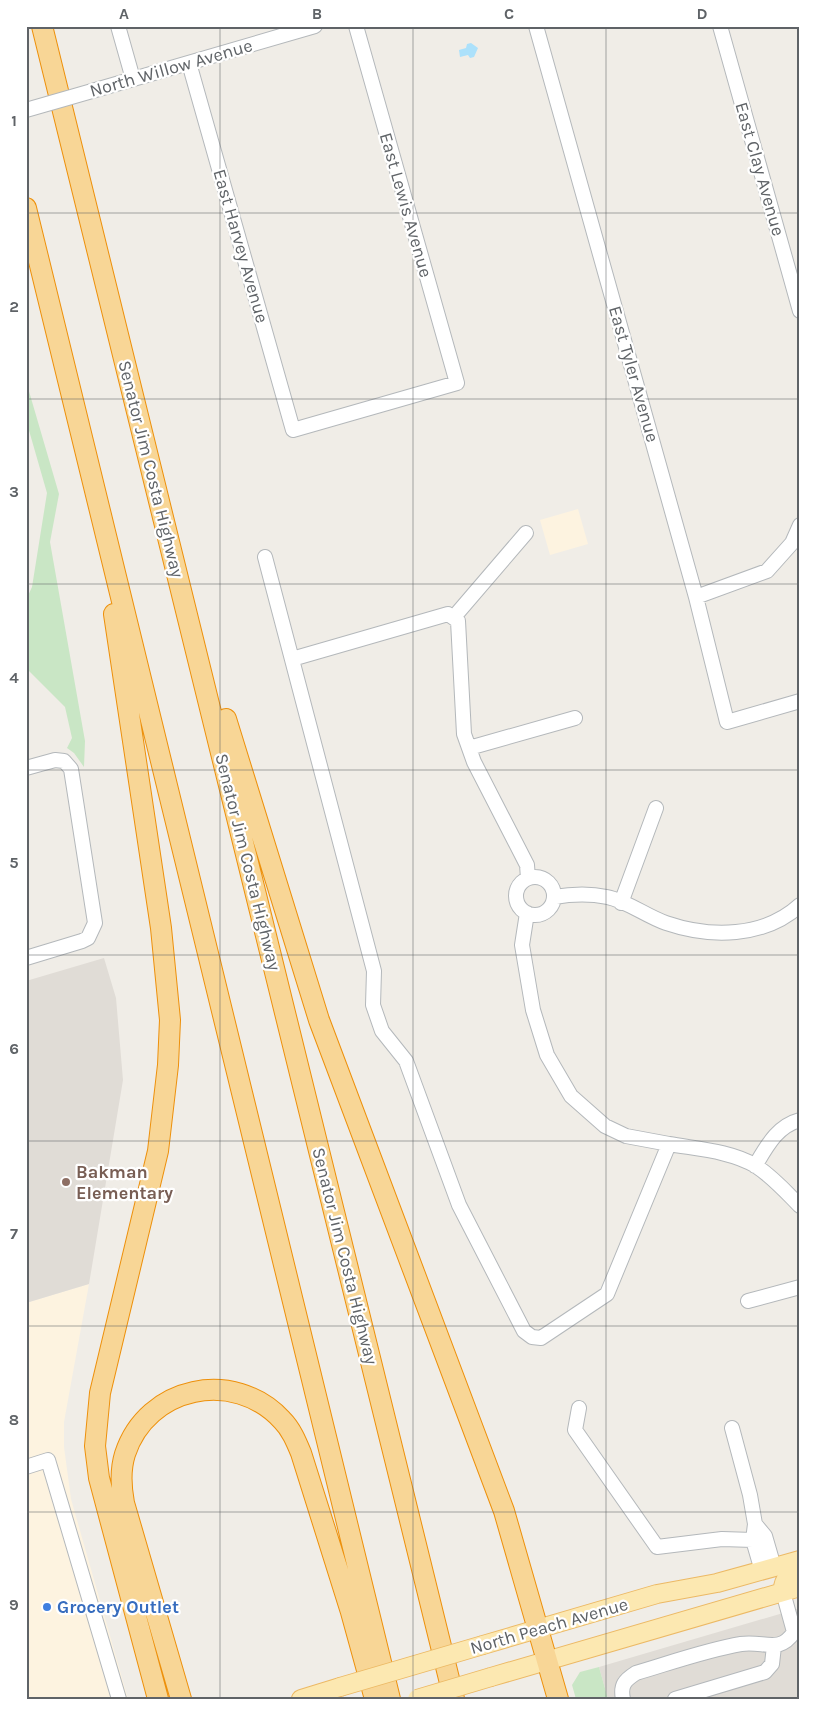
<svg xmlns="http://www.w3.org/2000/svg" width="826" height="1725" font-family="Karla,sans-serif">
	<style>
		.commercial { fill: #fdf3e0 }
		.education { fill: #e0dcd6 }
		.green { fill: #c9e6c5 }
		.water { fill: #ace1fb }
		.lines { fill: none; stroke-linecap: round; stroke-linejoin: round }
		.minor-casing { stroke: #b4b8bb; stroke-width: 16 }
		.major-casing { stroke: #ecb965; stroke-width: 20 }
		.highway-casing { stroke: #ed900b; stroke-width: 22 }
		.minor { stroke: #fff; stroke-width: 14 }
		.major { stroke: #fce8b1; stroke-width: 18 }
		.highway { stroke: #f8d696; stroke-width: 20 }
		.minor-bridge-casing { stroke: #b4b8bb; stroke-width: 16; stroke-linecap: butt }
		.major-bridge-casing { stroke: #ecb965; stroke-width: 20; stroke-linecap: butt }
		.minor-bridge { stroke: #fff; stroke-width: 14 }
		.major-bridge { stroke: #fce8b1; stroke-width: 18 }
		.grid { fill: none; stroke: #5f6367; stroke-width: 1; stroke-opacity: 0.55 }
		.education-dot { fill: #8d6e63; stroke: #fff; stroke-width: 2 }
		.shop-dot { fill: #3f7fe0; stroke: #fff; stroke-width: 2 }
		.labels { text-anchor: middle; stroke-width: 4.5; stroke-linejoin: round; paint-order: stroke }
		.street-label { font-size: 18px; fill: #5f6367; stroke: #fff }
		.education-label { font-size: 18px; font-weight: bold; fill: #785e54; stroke: #fff; text-anchor: start }
		.shop-label { font-size: 18px; font-weight: bold; fill: #366cbe; stroke: #fff; text-anchor: start }
		.neatline { fill: none; stroke: #5f6367; stroke-width: 2 }
		.grid-label { font-size: 16px; text-anchor: middle; font-weight: bold; fill: #5f6367 }
	</style>
	<rect width="100%" height="100%" fill="#f0ede7"/>
	<path class="commercial" d="M 578,509 L 588,544 L 550,555 L 540,520 Z
		M 89,1284 L 64,1422 L 64,1447 L 71,1499 L 128,1699 L 26,1699 L 26,1303 Z"/>
	<path class="education" d="M 104,958 L 116,998 L 123,1080 L 89,1284 L 26,1303 L 26,981 Z
		M 800,1608 L 800,1699 L 608,1699 L 599,1667 Z"/>
	<path class="green" d="M 26,381 L 59,494 L 50,542 L 85,741 L 84,767 L 74,753 L 67,748 L 72,738 L 65,707 L 26,668 L 26,600 L 32,587 L 47,493 L 26,420 Z
		M 599,1667 L 608,1699 L 576,1699 L 572,1685 L 580,1672 Z"/>
	<path class="water" d="M 471,43 L 478,48 L 474,57 L 470,58 L 468,55 L 460,57 L 459,50 L 466,48 L 467,44 Z"/>
	<g class="lines">
		<defs>
			<path id="minor" d="M 118,26 L 133,79
				M 536,26 L 696,597 L 727,722 L 800,701
				M 720,26 L 800,311
				M 189,63 L 293,430 L 457,383 L 356,26
				M 99,89 L 315,26
				M 265,557 L 374,971 L 373,1005 L 382,1031 L 406,1061 L 459,1205 L 524,1331 L 532,1337 L 541,1338 L 607,1294 L 669,1144 C 697,1149 731,1151 756,1166 C 773,1177 786,1192 800,1206
				M 696,597 L 767,571 L 792,543 L 800,525
				M 454,617 L 526,533
				M 292,659 L 448,614 L 458,621 L 464,734 L 474,762 L 527,865 L 528,878
				M 469,748 L 575,718
				M 26,768 L 55,760 L 64,761 L 71,769 L 95,923 L 88,938 L 82,941 L 26,958
				M516 896a19 19 0 1 1 38 0a19 19 0 1 1-38 0Z
				M 554,897 C 572,894 588,893 607,897 C 627,901 646,916 666,923 C 710,938 764,938 800,905
				M 621,903 L 656,808
				M 527,913 L 522,945 L 533,1010 L 547,1055 L 571,1096 L 605,1126 L 626,1136 L 669,1144
				M 755,1166 C 767,1146 777,1126 800,1120
				M 748,1301 L 800,1287
				M 579,1408 L 575,1430 L 657,1547 L 722,1539 L 753,1540
				M 732,1428 L 750,1495 L 755,1524 L 753,1540 L 762,1571
				M 26,1467 L 48,1460 L 119,1699
				M 755,1524 L 765,1536 L 774,1567
				M 623,1699 C 620,1685 625,1680 636,1673 C 670,1663 706,1650 741,1644 C 763,1640 779,1655 794,1632 L 783,1592
				M 675,1699 L 765,1672 L 772,1664 L 774,1646"/>
			<path id="major" d="M 783,1592 C 782,1579 789,1575 800,1572
				M 483,1645 L 657,1594 L 717,1583 L 800,1560
				M 491,1677 L 800,1587
				M 301,1699 L 340,1687"/>
			<path id="highway" d="M 42,26 L 454,1699
				M 26,208 L 390,1699
				M 114,614 L 161,928 L 170,1020 L 168,1065 L 158,1151 L 100,1393 L 95,1446 L 99,1478 L 158,1699
				M 226,719 L 319,1020 L 504,1511 L 558,1699
				M 181,1699 L 124,1503 C 121,1487 120,1470 125,1454 C 147,1386 234,1368 282,1420 C 291,1429 296,1441 301,1453 L 351,1612 L 375,1699"/>
		</defs>
		<use href="#minor" class="minor-casing"/>
		<use href="#major" class="major-casing"/>
		<use href="#highway" class="highway-casing"/>
		<use href="#minor" class="minor"/>
		<use href="#major" class="major"/>
		<use href="#highway" class="highway"/>
		<defs>
			<path id="minor-bridge" d="M 26,110 L 99,89"/>
			<path id="major-bridge" d="M 340,1687 L 483,1645
				M 417,1699 L 491,1677"/>
		</defs>
		<use href="#minor-bridge" class="minor-bridge-casing"/>
		<use href="#major-bridge" class="major-bridge-casing"/>
		<use href="#minor-bridge" class="minor-bridge"/>
		<use href="#major-bridge" class="major-bridge"/>
	</g>
	<path class="grid" d="M 220,26 L 220,1699M 413,26 L 413,1699M 606,26 L 606,1699M 26,213 L 800,213M 26,399 L 800,399M 26,584 L 800,584M 26,770 L 800,770M 26,955 L 800,955M 26,1141 L 800,1141M 26,1326 L 800,1326M 26,1512 L 800,1512"/>
	<circle class="education-dot" cx="66" cy="1182" r="5"/>
	<circle class="shop-dot" cx="47" cy="1607" r="5"/>
	<g class="labels">
		<g class="street-label">
			<text transform="translate(171 68) rotate(-16)" y="6">North Willow Avenue</text>
			<text transform="translate(760 169) rotate(74)" y="6">East Clay Avenue</text>
			<text transform="translate(406 205) rotate(74)" y="6">East Lewis Avenue</text>
			<text transform="translate(241 246) rotate(74)" y="6">East Harvey Avenue</text>
			<text transform="translate(634 374) rotate(74)" y="6">East Tyler Avenue</text>
			<text transform="translate(151 469) rotate(76)" y="6">Senator Jim Costa Highway</text>
			<text transform="translate(248 862) rotate(76)" y="6">Senator Jim Costa Highway</text>
			<text transform="translate(345 1256) rotate(76)" y="6">Senator Jim Costa Highway</text>
			<text transform="translate(549 1626) rotate(-16)" y="6">North Peach Avenue</text>
		</g>
		<g class="education-label">
			<text x="76" y="1178">Bakman<tspan x="76" dy="21">Elementary</tspan></text>
		</g>
		<g class="shop-label">
			<text x="57" y="1613">Grocery Outlet</text>
		</g>
	</g>
	<rect width="826" height="1725" fill="none" stroke="#ffffff" stroke-width="55"/>
	<rect x="28" y="28" width="770" height="1670" class="neatline"/>
	<g class="grid-label">
		<text x="124" y="19">A</text>
		<text x="317" y="19">B</text>
		<text x="509" y="19">C</text>
		<text x="702" y="19">D</text>
		<text x="14" y="126">1</text>
		<text x="14" y="312">2</text>
		<text x="14" y="497">3</text>
		<text x="14" y="683">4</text>
		<text x="14" y="868">5</text>
		<text x="14" y="1054">6</text>
		<text x="14" y="1239">7</text>
		<text x="14" y="1425">8</text>
		<text x="14" y="1610">9</text>
	</g>
</svg>
